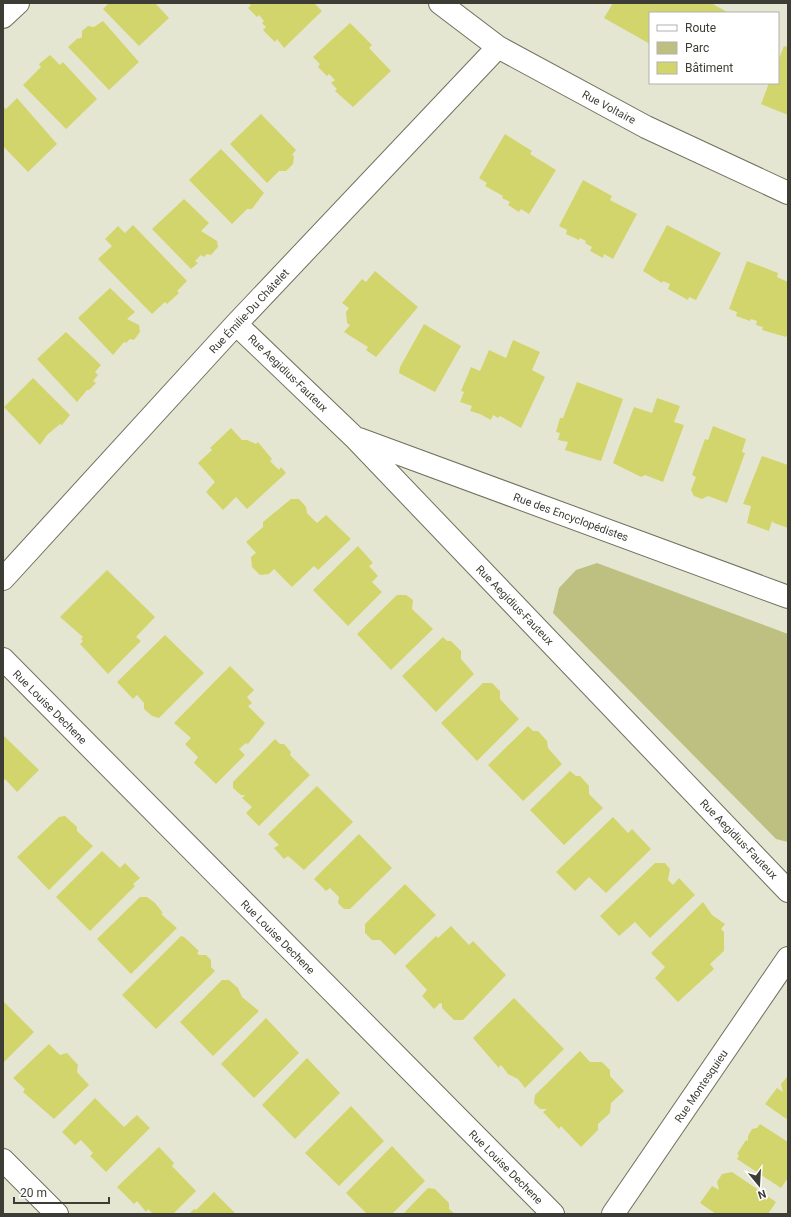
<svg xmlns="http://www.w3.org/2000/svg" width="791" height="1217" font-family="Roboto,sans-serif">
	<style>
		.green { fill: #bdc080 }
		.building { fill: #d2d56b }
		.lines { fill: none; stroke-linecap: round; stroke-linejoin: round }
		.minor-casing { stroke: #70715e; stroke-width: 24 }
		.minor { stroke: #fff; stroke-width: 22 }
		.labels { text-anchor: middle; stroke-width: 3; stroke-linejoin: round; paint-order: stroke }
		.street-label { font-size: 11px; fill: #3d3d35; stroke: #fff }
	</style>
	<rect width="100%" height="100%" fill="#e5e6d1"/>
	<path class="green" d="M 597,563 L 788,634 L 788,842 L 776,839 L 553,613 L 559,588 L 576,570 Z"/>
	<path class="building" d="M 109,3 L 155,3 L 169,18 L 139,46 L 103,9 Z
		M 248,3 L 314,3 L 322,11 L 284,48 L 277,39 L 275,42 L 263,30 L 266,27 L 262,23 L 264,21 L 259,15 L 257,17 L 248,8 L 251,5 Z
		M 613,3 L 711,3 L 729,13 L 650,13 L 650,44 L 604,18 Z
		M 103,21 L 139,62 L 109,90 L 68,47 L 78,38 L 79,39 L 82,37 L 82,31 L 88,26 L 94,27 Z
		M 350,23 L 372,45 L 369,48 L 391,71 L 353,107 L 335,91 L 337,89 L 331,83 L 335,80 L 329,74 L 327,76 L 318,67 L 320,64 L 313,57 Z
		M 784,46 L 788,47 L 788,115 L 761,104 L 769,83 L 778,83 L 778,61 Z
		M 50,55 L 60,65 L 63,62 L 97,99 L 66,129 L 23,85 L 41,67 L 39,64 Z
		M 17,98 L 57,144 L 28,172 L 3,146 L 3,107 L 6,109 Z
		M 261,114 L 296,150 L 292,155 L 294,156 L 293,164 L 286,171 L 279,171 L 267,183 L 230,144 Z
		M 505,134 L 532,151 L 530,154 L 556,170 L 529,214 L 521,209 L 519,212 L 508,205 L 510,202 L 502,198 L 503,196 L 485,186 L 487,183 L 479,178 Z
		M 221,149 L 264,193 L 252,209 L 247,209 L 232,224 L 189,180 Z
		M 583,180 L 612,196 L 610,200 L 637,214 L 613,259 L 604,254 L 603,258 L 590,251 L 592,247 L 585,243 L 586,241 L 580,238 L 579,240 L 566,234 L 567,230 L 559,226 Z
		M 184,199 L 209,223 L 201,231 L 217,241 L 218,247 L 211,255 L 207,254 L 204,257 L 201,255 L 195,261 L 198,263 L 191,269 L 152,229 Z
		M 133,225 L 187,281 L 177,291 L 179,293 L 167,304 L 165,302 L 152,314 L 98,259 L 112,246 L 105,239 L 118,226 L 125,233 Z
		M 667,225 L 721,253 L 696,300 L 689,297 L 688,300 L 668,289 L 670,284 L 663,281 L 662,283 L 643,271 Z
		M 747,261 L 778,273 L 777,277 L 788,282 L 788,332 L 786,337 L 762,330 L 763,327 L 756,325 L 757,321 L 751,319 L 750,321 L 736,316 L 737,312 L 729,309 Z
		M 375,271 L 418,307 L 376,357 L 366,350 L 368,347 L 344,332 L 350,325 L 347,323 L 346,312 L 349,308 L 342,303 L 362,279 L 366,282 Z
		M 110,288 L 135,312 L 127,319 L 139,325 L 140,332 L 134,340 L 130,339 L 126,343 L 124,342 L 113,355 L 78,318 Z
		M 424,324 L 461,346 L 435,392 L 399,373 L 400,367 Z
		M 66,332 L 101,365 L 95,372 L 98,375 L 93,381 L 96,383 L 89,390 L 87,390 L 77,402 L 37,359 Z
		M 513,340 L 540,352 L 532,370 L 545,377 L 521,428 L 500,416 L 498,418 L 493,415 L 491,420 L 480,414 L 470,411 L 472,406 L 460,402 L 464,392 L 461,391 L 471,367 L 480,371 L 489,350 L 506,358 Z
		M 33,378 L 70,415 L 62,425 L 60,424 L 47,435 L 40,445 L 4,407 Z
		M 577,382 L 623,399 L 601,461 L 565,450 L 568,442 L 558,440 L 560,433 L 556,432 L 560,418 L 563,418 Z
		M 657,398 L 680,406 L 674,422 L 684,425 L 663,482 L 645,475 L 641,477 L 613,463 L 634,407 L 652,413 Z
		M 713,426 L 746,439 L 742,452 L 745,453 L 727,503 L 708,496 L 702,499 L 694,496 L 691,490 L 696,477 L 692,475 L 705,439 L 708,440 Z
		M 231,428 L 242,440 L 247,440 L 256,444 L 258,442 L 272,459 L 270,461 L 279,470 L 281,467 L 286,473 L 247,509 L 236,497 L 223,510 L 206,492 L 215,482 L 198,463 L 212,450 L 210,448 Z
		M 762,456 L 788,465 L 788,528 L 774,523 L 772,521 L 769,531 L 747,523 L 751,506 L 743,504 Z
		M 291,499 L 299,499 L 306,507 L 307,513 L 317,523 L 326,515 L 351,539 L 318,570 L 314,566 L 292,587 L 274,569 L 269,574 L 260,575 L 252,567 L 251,557 L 256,553 L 246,542 L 263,527 L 263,522 Z
		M 358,546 L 373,563 L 369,566 L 378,576 L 372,582 L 382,592 L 348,626 L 313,590 Z
		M 107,570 L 155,617 L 136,637 L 141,641 L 108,674 L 80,644 L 83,641 L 81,639 L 83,637 L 60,617 Z
		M 397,595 L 406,595 L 413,600 L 412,609 L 433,629 L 391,670 L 357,634 Z
		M 165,635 L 204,673 L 159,718 L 152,716 L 144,709 L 144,703 L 137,695 L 133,699 L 117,682 Z
		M 443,637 L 447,641 L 451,641 L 461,651 L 461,659 L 474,674 L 436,712 L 402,676 Z
		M 230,666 L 254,690 L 247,697 L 252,703 L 248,706 L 265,723 L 248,744 L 246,743 L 239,749 L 245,755 L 216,784 L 194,763 L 198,757 L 185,744 L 191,738 L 174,723 Z
		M 483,683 L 492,683 L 500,691 L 500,699 L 519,719 L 477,761 L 441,723 Z
		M 528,726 L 533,731 L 538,731 L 547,741 L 548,748 L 562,764 L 523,801 L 488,765 Z
		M 3,735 L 39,770 L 17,792 L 5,779 L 3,781 Z
		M 275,739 L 280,744 L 284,744 L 291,752 L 290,755 L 310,775 L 259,826 L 246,813 L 252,807 L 242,798 L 245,795 L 241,795 L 233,788 L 233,782 Z
		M 570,771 L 576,776 L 580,776 L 589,786 L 589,794 L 603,808 L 564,845 L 530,810 Z
		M 317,786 L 353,822 L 304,870 L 288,856 L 284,859 L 274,848 L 279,845 L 268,834 Z
		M 65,816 L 77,827 L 77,831 L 93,846 L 49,890 L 17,857 L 59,817 Z
		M 613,817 L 628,833 L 632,829 L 651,849 L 606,893 L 589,877 L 575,891 L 556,872 Z
		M 359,834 L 392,868 L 350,909 L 344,909 L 338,903 L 339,897 L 330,888 L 326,891 L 314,879 Z
		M 102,851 L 120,868 L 125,863 L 140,878 L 133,884 L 135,886 L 90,931 L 56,897 Z
		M 655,863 L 665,863 L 670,869 L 668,880 L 673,885 L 679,878 L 695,895 L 650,938 L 635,922 L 619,936 L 600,916 Z
		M 405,884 L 436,915 L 395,955 L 380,940 L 372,940 L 365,933 L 365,924 Z
		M 140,897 L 147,897 L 155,903 L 163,913 L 161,914 L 177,928 L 131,974 L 97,939 Z
		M 703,902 L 712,915 L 725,924 L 721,929 L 724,932 L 724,951 L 710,964 L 714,969 L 678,1002 L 655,978 L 665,967 L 651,953 Z
		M 451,926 L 469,945 L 473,941 L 506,975 L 463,1020 L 454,1020 L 442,1008 L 442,1004 L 440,1003 L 434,1009 L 422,996 L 427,990 L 405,966 L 436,936 L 438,938 Z
		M 181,936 L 184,937 L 199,951 L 197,953 L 199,955 L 206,955 L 211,960 L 211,967 L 215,971 L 156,1029 L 122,995 Z
		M 222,980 L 229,980 L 238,988 L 242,997 L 259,1011 L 213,1056 L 180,1022 Z
		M 514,998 L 564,1049 L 525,1088 L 518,1079 L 508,1074 L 502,1066 L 500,1065 L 499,1068 L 473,1038 Z
		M 4,1002 L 34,1032 L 3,1063 L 3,1003 Z
		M 266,1018 L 299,1053 L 254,1098 L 221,1064 Z
		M 49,1044 L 60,1055 L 67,1053 L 78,1065 L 77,1072 L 89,1085 L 54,1119 L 23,1092 L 25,1089 L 13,1078 Z
		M 580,1051 L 590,1062 L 602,1062 L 610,1070 L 610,1076 L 624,1091 L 611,1103 L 610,1113 L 598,1124 L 598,1130 L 581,1147 L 561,1126 L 559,1129 L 543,1112 L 547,1109 L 540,1109 L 534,1103 L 535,1095 Z
		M 307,1058 L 340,1093 L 295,1139 L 262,1105 Z
		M 788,1076 L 788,1120 L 765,1104 L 777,1088 L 783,1092 L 781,1084 Z
		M 95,1098 L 124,1127 L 137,1115 L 150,1128 L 106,1172 L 90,1156 L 93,1153 L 81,1140 L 75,1145 L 62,1132 Z
		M 351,1106 L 384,1141 L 339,1186 L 305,1153 Z
		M 760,1124 L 788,1142 L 788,1178 L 781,1188 L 737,1159 L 739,1155 L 737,1154 L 746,1140 L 748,1141 L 748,1136 L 752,1129 L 757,1128 Z
		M 392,1146 L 425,1181 L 392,1214 L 367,1214 L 346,1193 Z
		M 159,1147 L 174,1163 L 172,1166 L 196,1191 L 173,1214 L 153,1214 L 148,1209 L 146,1212 L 137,1201 L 134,1204 L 117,1187 Z
		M 732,1172 L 776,1202 L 768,1214 L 716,1214 L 700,1203 L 712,1186 L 719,1190 L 717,1182 L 722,1174 Z
		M 428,1188 L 435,1189 L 449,1203 L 449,1209 L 455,1214 L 403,1214 Z
		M 214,1192 L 236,1214 L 189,1214 L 194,1209 L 196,1210 Z"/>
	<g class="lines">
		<defs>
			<path id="minor" d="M 440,3 L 498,47 L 646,127 L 788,193
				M 3,17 L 18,3
				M 236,324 L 354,437 L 788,891
				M 359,439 L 788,597
				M 3,579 L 236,324 L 498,47
				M 3,659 L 553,1214
				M 3,1160 L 57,1214
				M 613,1214 L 788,958"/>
		</defs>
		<use href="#minor" class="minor-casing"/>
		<use href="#minor" class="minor"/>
	</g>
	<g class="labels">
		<g class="street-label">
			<text transform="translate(609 107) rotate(28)" y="4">Rue Voltaire</text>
			<text transform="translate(249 311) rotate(-47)" y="4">Rue Émilie-Du Châtelet</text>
			<text transform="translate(288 373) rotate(44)" y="4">Rue Aegidius-Fauteux</text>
			<text transform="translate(571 517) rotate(20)" y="4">Rue des Encyclopédistes</text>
			<text transform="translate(515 605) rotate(46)" y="4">Rue Aegidius-Fauteux</text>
			<text transform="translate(50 707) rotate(45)" y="4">Rue Louise Dechene</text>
			<text transform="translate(739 839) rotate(46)" y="4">Rue Aegidius-Fauteux</text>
			<text transform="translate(278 937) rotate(45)" y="4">Rue Louise Dechene</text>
			<text transform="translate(701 1086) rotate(-56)" y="4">Rue Montesquieu</text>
			<text transform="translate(506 1167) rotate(45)" y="4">Rue Louise Dechene</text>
		</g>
	</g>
	<rect width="791" height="1217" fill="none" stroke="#3d3d35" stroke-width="8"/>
	<rect x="649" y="12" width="130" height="72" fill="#ffffff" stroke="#b1b1ae"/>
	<rect x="657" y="25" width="20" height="6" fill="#ffffff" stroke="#b1b1ae"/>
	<text x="685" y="32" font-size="12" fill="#3d3d35">Route</text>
	<rect x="657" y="42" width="20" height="12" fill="#bdc080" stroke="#b1b1ae"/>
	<text x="685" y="52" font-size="12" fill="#3d3d35">Parc</text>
	<rect x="657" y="62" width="20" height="12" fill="#d2d56b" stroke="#b1b1ae"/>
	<text x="685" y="72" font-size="12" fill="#3d3d35">Bâtiment</text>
	<g transform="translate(759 1185) rotate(162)" stroke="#ffffff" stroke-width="3" paint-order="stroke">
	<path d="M0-3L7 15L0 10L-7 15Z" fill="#3d3d35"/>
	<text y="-6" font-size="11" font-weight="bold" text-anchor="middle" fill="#3d3d35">N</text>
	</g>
	<path d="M14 1197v6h95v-6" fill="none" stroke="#3d3d35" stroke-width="2"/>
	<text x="20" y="1197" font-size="12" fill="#3d3d35" stroke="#ffffff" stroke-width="3" paint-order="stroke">20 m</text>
</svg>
